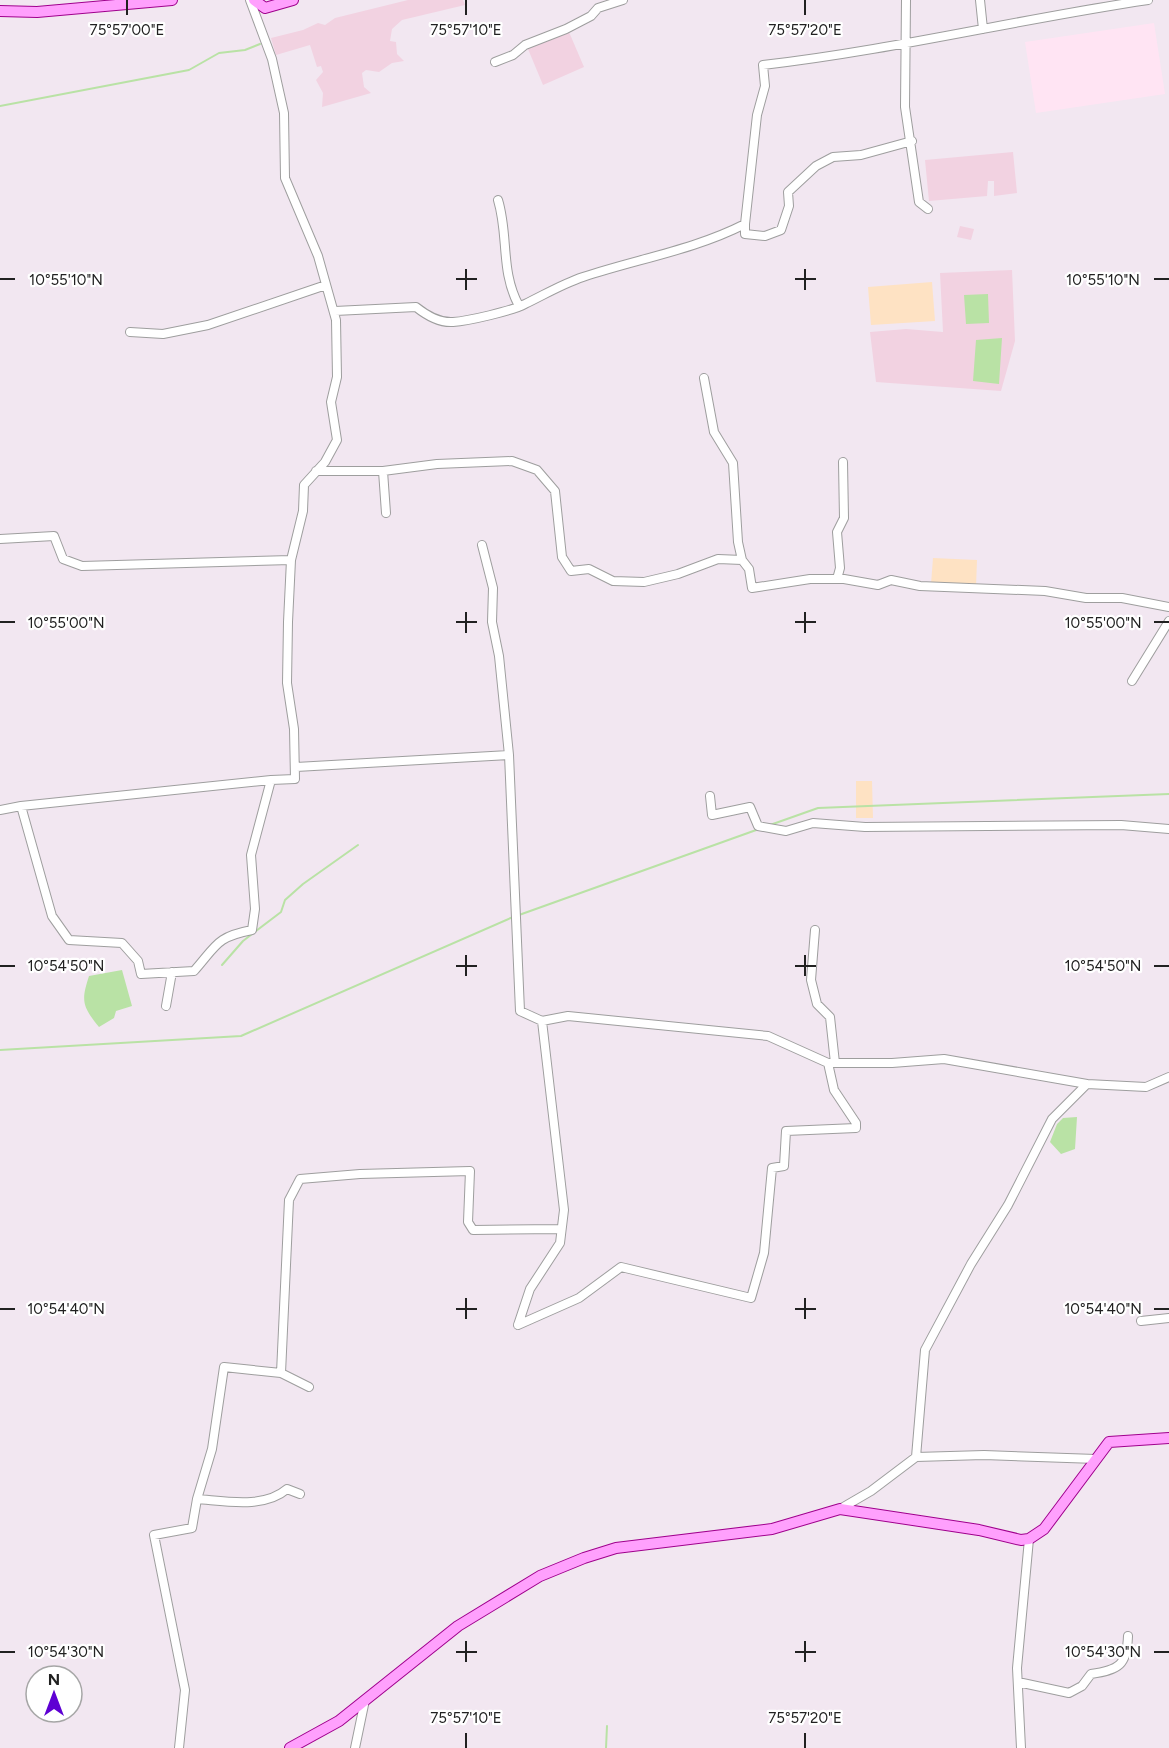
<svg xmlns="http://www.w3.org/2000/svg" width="1169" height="1748" font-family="Figtree,sans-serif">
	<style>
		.education { fill: #ffe4f3 }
		.farmland { fill: #f2d2e1 }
		.park { fill: #fee2c3 }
		.water { fill: #b9e2a5 }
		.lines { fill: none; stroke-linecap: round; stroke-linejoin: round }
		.stream { stroke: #b9e2a5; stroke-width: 2 }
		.minor-casing { stroke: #9e9e9e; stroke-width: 10 }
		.major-casing { stroke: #9f008c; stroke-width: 12 }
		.minor { stroke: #fff; stroke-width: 8 }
		.major { stroke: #ffa0fd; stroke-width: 10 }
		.ticks { fill: none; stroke: #212121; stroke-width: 2 }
		.ticks-label { font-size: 15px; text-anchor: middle; fill: #212121; stroke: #fff; stroke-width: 4.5; stroke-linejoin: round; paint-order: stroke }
	</style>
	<rect width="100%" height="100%" fill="#f2e7f1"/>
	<path class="education" d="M 1154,23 L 1165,94 L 1036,113 L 1025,42 Z"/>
	<path class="farmland" d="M 408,0 L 463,0 L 465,5 L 402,20 L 392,29 L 390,41 L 396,42 L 397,54 L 404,61 L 392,63 L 379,72 L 366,70 L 362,73 L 364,87 L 371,93 L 322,107 L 323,93 L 316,80 L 323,72 L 321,66 L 317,67 L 310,45 L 276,55 L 271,38 L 303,30 L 318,23 L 325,25 L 335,18 Z
		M 569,32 L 584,67 L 543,85 L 528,49 Z
		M 1013,152 L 1017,193 L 994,196 L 994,181 L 988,181 L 987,196 L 929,201 L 925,160 Z
		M 960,226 L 974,229 L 971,240 L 957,237 Z
		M 1012,270 L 1015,341 L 1001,391 L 876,382 L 870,332 L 906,329 L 943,332 L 940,273 Z"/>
	<path class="park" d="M 932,282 L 935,321 L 871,325 L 868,287 Z
		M 933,558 L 977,560 L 976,587 L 931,584 Z
		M 856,781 L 872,781 L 873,818 L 856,818 Z"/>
	<path class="water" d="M 988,294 L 989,323 L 966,324 L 964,295 Z
		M 1002,338 L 999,384 L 973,381 L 976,340 Z
		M 122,970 L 132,1006 L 116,1011 L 114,1018 L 99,1027 C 82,1006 81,1001 89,976 Z
		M 1077,1117 L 1075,1149 L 1061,1154 L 1050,1142 L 1057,1124 L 1063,1118 Z"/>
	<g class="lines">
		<path class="stream" d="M 0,106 L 189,70 L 219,53 L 245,50 L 260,44
			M 770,825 L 818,808 L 1169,794
			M 519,915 L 759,829
			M 222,965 L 243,941 L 281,912 L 285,900 L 303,884 L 358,845
			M 0,1050 L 241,1036 L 513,917
			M 606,1748 L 607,1726"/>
		<defs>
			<path id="minor" d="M 906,0 L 905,107 L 919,202 L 928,209
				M 980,0 L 983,29
				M 495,62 L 513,55 L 525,45 L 566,29 L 591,16 L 598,8 L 623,0
				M 498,200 C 509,236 500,271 519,306
				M 745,224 L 745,234 L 765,236 L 781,230 L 789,206 L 788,192 L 816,166 L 833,157 L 861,155 L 912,141
				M 335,311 L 416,307 C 426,315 439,323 453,322 C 468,321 512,311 525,304 C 544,295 562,284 583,277 C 637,259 694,250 745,224 L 757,115 L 765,86 L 763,65 C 893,50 1019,19 1148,0
				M 130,332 L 163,334 L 208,325 L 326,285
				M 704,378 L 714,432 L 733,463 L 738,542 L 742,560
				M 316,471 L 383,471 L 437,464 L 512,461 L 537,470 L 555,491 L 562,557 L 571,571 L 589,569 L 613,581 L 644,582 L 678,574 L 718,559 L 742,560 L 749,569 L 752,588 L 810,579 L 844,579 L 878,585 L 891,580 L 920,586 L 1045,591 L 1086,598 L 1122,598 L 1169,607
				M 383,471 L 386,513
				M 0,539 L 54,536 L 63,559 L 82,566 L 291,560
				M 482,545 L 493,588 L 492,622 L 499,656 L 509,755 L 520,1011 L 542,1021 L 568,1016 L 768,1036 L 828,1063 L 892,1063 L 944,1059 L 1087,1084
				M 837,579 L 840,568 L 837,532 L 844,518 L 843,462
				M 1132,681 L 1169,621
				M 296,767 L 509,755
				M 710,796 L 712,815 L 750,807 L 758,826 L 786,831 L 813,823 L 865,827 L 1121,825 L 1169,829
				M 21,806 L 271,780
				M 0,810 L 21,806 L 52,916 L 69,940 L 122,943 L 138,961 L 141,974 L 194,971 C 217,945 216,937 252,930 L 255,909 L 251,855 L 271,780 L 295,779 L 294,729 L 287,683 L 288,622 L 291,560 L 303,511 L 304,485 L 325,462 L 337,440 L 331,402 L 337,377 L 336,320 L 318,256 L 285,178 L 284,113 L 272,59 L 250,0
				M 815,930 L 811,980 L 817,1004 L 830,1017 L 835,1063
				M 166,1006 L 172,972
				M 1141,1321 L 1169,1318
				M 518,1325 L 579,1298 L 621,1267 L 751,1298 L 764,1253 L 772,1168 L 784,1166 L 786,1131 L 856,1128 L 856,1123 L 834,1090 L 828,1063
				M 518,1325 L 530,1289 L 560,1243 L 564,1210 L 542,1021
				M 281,1373 L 289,1200 L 300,1179 L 360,1174 L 470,1171 L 468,1222 L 473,1230 L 561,1229
				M 916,1457 L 984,1455 L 1096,1459
				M 197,1499 L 212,1449 L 224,1367 L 281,1373 L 309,1387
				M 840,1509 L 871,1491 L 916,1457 L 925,1350 L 971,1264 L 1008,1205 L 1052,1119 L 1087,1084 L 1146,1087 L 1169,1077
				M 1018,1682 L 1069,1693 L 1082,1686 L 1091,1674 C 1119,1670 1127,1665 1128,1636
				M 179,1748 L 185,1690 L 154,1535 L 192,1528 L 197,1499 C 225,1501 264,1509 287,1489 L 300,1494
				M 355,1748 L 365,1700
				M 1021,1748 L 1017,1668 L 1029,1539"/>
			<path id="major" d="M 254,0 L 265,8 L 293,0
				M 0,11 L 37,12 L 172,0
				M 290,1748 L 339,1721 L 458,1626 L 540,1576 L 584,1558 L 616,1548 L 772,1529 L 840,1509 L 979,1530 L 1021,1540 L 1029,1539 L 1044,1529 L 1109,1442 L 1169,1438"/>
		</defs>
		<use href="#minor" class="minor-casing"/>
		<use href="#major" class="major-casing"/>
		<use href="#minor" class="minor"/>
		<use href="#major" class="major"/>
	</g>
	<path class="ticks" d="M 127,0 L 127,15M 466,0 L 466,15M 805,0 L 805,15M 466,269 L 466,290M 805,269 L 805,290M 0,279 L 15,279M 456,279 L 477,279M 795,279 L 816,279M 1154,279 L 1169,279M 466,612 L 466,633M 805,612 L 805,633M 0,622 L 15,622M 456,622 L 477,622M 795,622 L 816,622M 1154,622 L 1169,622M 466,955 L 466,976M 805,955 L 805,976M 0,966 L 15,966M 456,966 L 477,966M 795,966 L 816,966M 1154,966 L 1169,966M 466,1298 L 466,1319M 805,1298 L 805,1319M 0,1309 L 15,1309M 456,1309 L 477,1309M 795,1309 L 816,1309M 1154,1309 L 1169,1309M 466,1641 L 466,1662M 805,1641 L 805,1662M 0,1652 L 15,1652M 456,1652 L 477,1652M 795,1652 L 816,1652M 1154,1652 L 1169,1652M 466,1733 L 466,1748M 805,1733 L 805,1748"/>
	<g class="ticks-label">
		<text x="127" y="35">75°57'00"E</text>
		<text x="466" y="35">75°57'10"E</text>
		<text x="805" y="35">75°57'20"E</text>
		<text x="66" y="285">10°55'10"N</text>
		<text x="1103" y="285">10°55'10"N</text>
		<text x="66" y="628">10°55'00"N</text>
		<text x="1103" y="628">10°55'00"N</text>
		<text x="66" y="971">10°54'50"N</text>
		<text x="1103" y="971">10°54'50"N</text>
		<text x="66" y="1314">10°54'40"N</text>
		<text x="1103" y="1314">10°54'40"N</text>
		<text x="66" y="1657">10°54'30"N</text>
		<text x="1103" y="1657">10°54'30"N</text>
		<text x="466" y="1723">75°57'10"E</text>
		<text x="805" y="1723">75°57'20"E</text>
	</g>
	<g transform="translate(54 1694)"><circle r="28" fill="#ffffff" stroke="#a6a6a6" stroke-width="1.5"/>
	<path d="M0-4.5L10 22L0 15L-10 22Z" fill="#5e00d3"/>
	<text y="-9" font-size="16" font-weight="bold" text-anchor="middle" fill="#212121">N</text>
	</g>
</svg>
